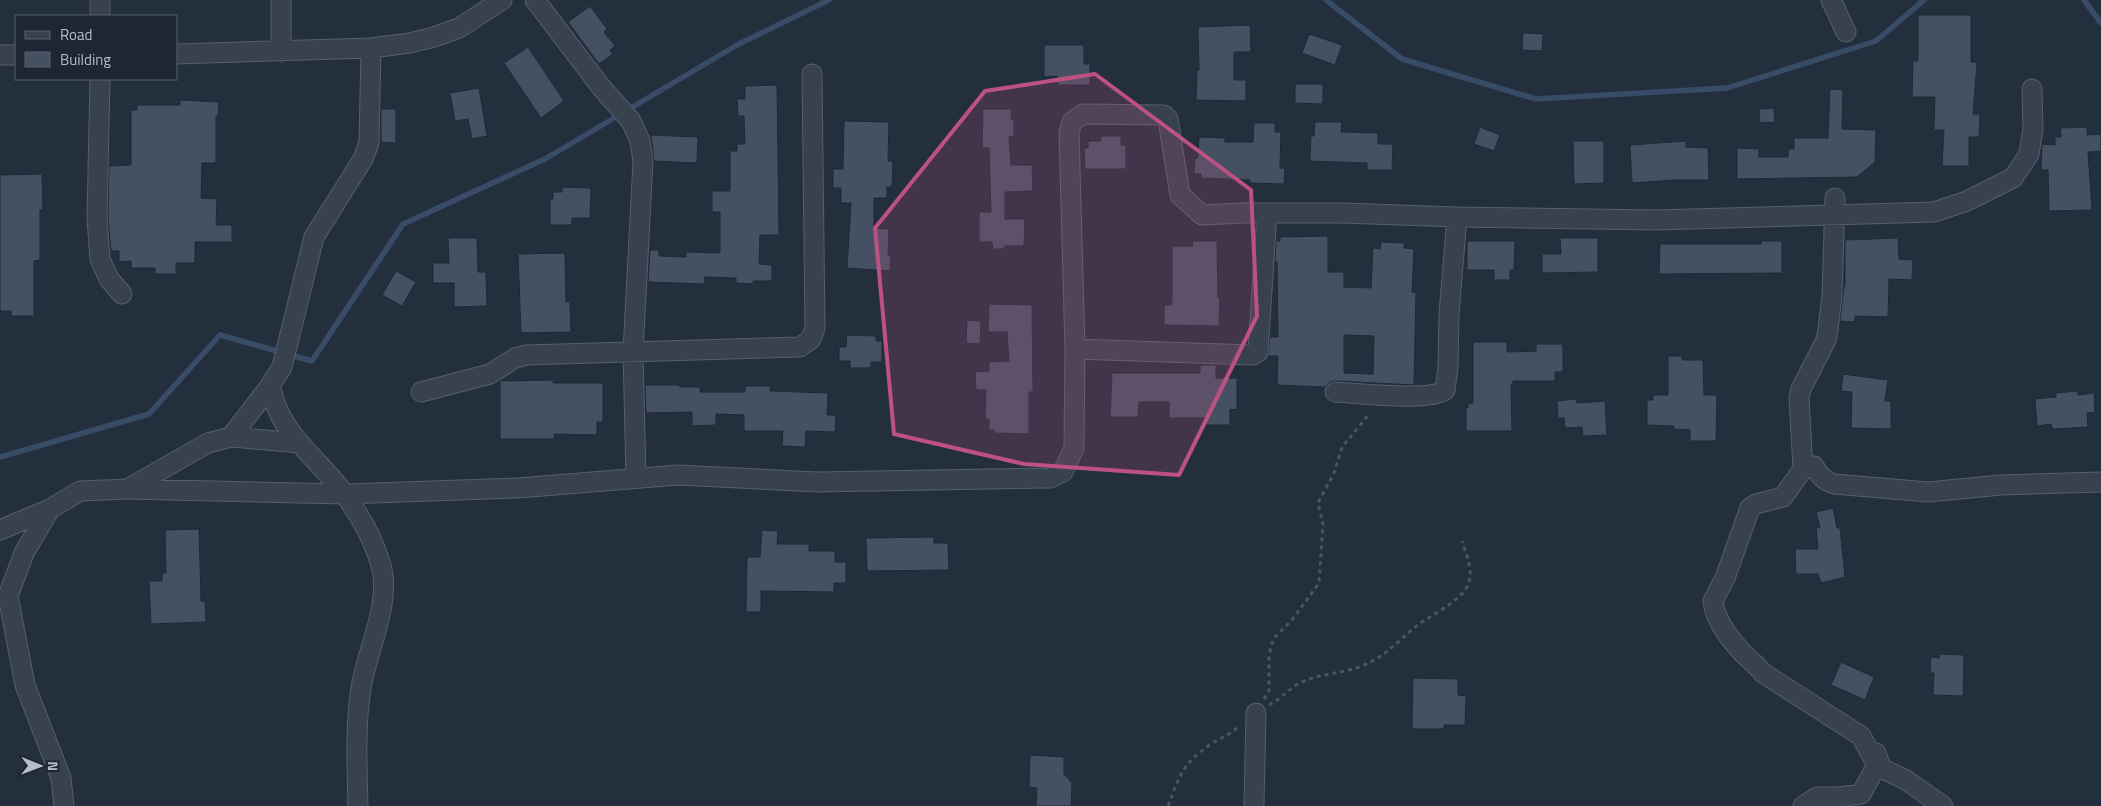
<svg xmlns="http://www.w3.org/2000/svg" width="2101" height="806" font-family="'Titillium Web',sans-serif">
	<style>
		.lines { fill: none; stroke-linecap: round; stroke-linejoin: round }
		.stream { stroke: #394c67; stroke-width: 5.5 }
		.building { fill: #455162; stroke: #1f2835; fill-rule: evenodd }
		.street-casing { stroke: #565f6c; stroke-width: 21 }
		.path { stroke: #44595c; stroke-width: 3; stroke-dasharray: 4 4; stroke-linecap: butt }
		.street { stroke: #38414e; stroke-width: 19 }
		.marked { fill: #bd5182; fill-opacity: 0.2; stroke: #bd5182; stroke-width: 4; stroke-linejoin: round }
	</style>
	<rect width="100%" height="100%" fill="#242f3e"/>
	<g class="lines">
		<path class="stream" d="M 1326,0 L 1402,59 L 1536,99 L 1727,88 L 1876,41 L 1924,0
			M 2084,0 L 2101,23
			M 0,457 L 149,414 L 220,335 L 312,361 L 403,224 L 545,159 L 737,45 L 829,0"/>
	</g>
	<path class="building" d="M 590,6 L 607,29 L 604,32 L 615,46 L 610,50 L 613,54 L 599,64 L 568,22 Z
		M 1918,15 L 1971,15 L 1971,62 L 1977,62 L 1973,114 L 1980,114 L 1979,137 L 1969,137 L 1969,166 L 1942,166 L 1944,130 L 1934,130 L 1935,97 L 1912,97 L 1913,61 L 1918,61 Z
		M 1250,25 L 1251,52 L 1234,52 L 1234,80 L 1246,80 L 1246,101 L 1196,100 L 1197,70 L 1199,70 L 1198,27 Z
		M 1523,33 L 1543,34 L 1542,51 L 1522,50 Z
		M 1309,34 L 1342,45 L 1335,65 L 1302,53 Z
		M 1044,45 L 1084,45 L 1084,64 L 1090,64 L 1090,85 L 1058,85 L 1057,76 L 1044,77 Z
		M 528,47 L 564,101 L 541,118 L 504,63 Z
		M 1295,84 L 1323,84 L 1323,104 L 1295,103 Z
		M 777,85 L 779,235 L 760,235 L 759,264 L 772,265 L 772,281 L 753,281 L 753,284 L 736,283 L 736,278 L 705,277 L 704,284 L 648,282 L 650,250 L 659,250 L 659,256 L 686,257 L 686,252 L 720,253 L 720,212 L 712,212 L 712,191 L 730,191 L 730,151 L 737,151 L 737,144 L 745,144 L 744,116 L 738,116 L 737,99 L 745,99 L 745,86 Z
		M 479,88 L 487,136 L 472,139 L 468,119 L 455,121 L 450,93 Z
		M 1830,89 L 1843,90 L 1842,129 L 1876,130 L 1875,162 L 1857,177 L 1737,179 L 1737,148 L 1759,149 L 1759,157 L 1788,157 L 1788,149 L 1794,149 L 1794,138 L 1828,138 Z
		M 180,100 L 219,102 L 218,116 L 216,116 L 216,163 L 202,163 L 201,198 L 217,199 L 216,225 L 232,225 L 232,242 L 195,242 L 195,263 L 176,263 L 176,274 L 155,274 L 155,268 L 131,268 L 131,261 L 119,262 L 119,251 L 111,251 L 108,218 L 109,166 L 131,165 L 131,110 L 137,110 L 137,105 L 180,105 Z
		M 1774,108 L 1775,122 L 1760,123 L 1759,109 Z
		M 381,109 L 396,109 L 396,143 L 381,142 Z
		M 983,109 L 1012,109 L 1011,120 L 1014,120 L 1014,137 L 1009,136 L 1011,165 L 1032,165 L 1033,191 L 1005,192 L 1005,219 L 1025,219 L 1024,246 L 1004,246 L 1004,249 L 993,249 L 992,242 L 979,242 L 979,212 L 991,212 L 989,148 L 982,148 Z
		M 844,121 L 889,122 L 888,161 L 893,161 L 892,187 L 887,187 L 887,198 L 874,198 L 874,228 L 889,229 L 888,256 L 891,256 L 890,271 L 847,268 L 851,203 L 841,203 L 841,188 L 833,188 L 833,169 L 843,169 Z
		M 1315,122 L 1342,122 L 1341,132 L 1378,133 L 1378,144 L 1393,144 L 1392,170 L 1367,170 L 1367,163 L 1310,161 L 1311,136 L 1314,136 Z
		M 1254,123 L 1275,123 L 1275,132 L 1281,132 L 1280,168 L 1285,168 L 1284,184 L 1250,183 L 1250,180 L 1201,178 L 1201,174 L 1194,174 L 1195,158 L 1198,158 L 1199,137 L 1225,138 L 1225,142 L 1253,142 Z
		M 1480,127 L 1500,135 L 1494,151 L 1474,144 Z
		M 2087,127 L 2087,135 L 2101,134 L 2101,151 L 2088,152 L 2092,210 L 2049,211 L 2048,170 L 2041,170 L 2042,144 L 2055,145 L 2055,137 L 2061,137 L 2060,128 Z
		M 651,135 L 698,137 L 697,163 L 654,161 Z
		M 1101,136 L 1121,136 L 1121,145 L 1126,145 L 1126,169 L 1085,169 L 1084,148 L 1088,148 L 1088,141 L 1101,141 Z
		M 1573,141 L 1604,141 L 1604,183 L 1574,184 Z
		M 1686,141 L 1686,147 L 1708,148 L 1709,180 L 1675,180 L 1632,183 L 1630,145 Z
		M 42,174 L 43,210 L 40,210 L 40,260 L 34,261 L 34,316 L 11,316 L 11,311 L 0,311 L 0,175 Z
		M 562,187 L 591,188 L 590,218 L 572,218 L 572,225 L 550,225 L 550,199 L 553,199 L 553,192 L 562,192 Z
		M 1328,236 L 1328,272 L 1344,272 L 1344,287 L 1371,288 L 1373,248 L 1380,249 L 1381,242 L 1404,243 L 1404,248 L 1414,249 L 1412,292 L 1416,293 L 1414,385 L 1336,381 L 1330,382 L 1325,387 L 1277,385 L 1278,356 L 1268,356 L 1270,337 L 1278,337 L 1277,262 L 1275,262 L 1276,241 L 1280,241 L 1280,237 ZM 1344,335 L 1374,336 L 1373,374 L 1344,373 Z
		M 448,238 L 477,238 L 478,272 L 486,272 L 487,306 L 454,307 L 454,283 L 433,283 L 433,263 L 449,263 Z
		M 1560,238 L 1598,238 L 1598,272 L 1542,273 L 1542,254 L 1561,254 Z
		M 1898,238 L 1899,259 L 1913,260 L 1912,280 L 1889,279 L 1888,317 L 1855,316 L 1855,322 L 1840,321 L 1844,286 L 1845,286 L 1845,240 Z
		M 1192,241 L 1217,241 L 1218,297 L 1220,297 L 1219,326 L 1164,325 L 1164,305 L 1171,305 L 1172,300 L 1172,246 L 1193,246 Z
		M 1467,241 L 1515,241 L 1514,270 L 1510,270 L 1510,280 L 1494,280 L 1494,270 L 1467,270 Z
		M 1761,241 L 1782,241 L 1782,273 L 1659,274 L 1660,244 L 1761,244 Z
		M 565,253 L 566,302 L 570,302 L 571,332 L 521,333 L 518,254 Z
		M 396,271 L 416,282 L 402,306 L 382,295 Z
		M 989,304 L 1032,305 L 1033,392 L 1029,392 L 1029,434 L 994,433 L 994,430 L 989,430 L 989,419 L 985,419 L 986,390 L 976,390 L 975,372 L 989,371 L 989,362 L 1009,361 L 1007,332 L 988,332 Z
		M 967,320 L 981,321 L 980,344 L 966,343 Z
		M 847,335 L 876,336 L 876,341 L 882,341 L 882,362 L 871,362 L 871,368 L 850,368 L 850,361 L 839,361 L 839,347 L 846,347 Z
		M 1473,342 L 1507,342 L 1507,352 L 1536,351 L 1536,344 L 1563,344 L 1563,372 L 1555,372 L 1555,381 L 1513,381 L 1513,384 L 1511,384 L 1512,431 L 1466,431 L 1466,408 L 1468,408 L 1468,404 L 1473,403 Z
		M 1668,356 L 1682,356 L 1682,360 L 1703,360 L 1704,395 L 1717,395 L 1716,441 L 1690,441 L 1690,430 L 1674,429 L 1674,426 L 1647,425 L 1647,400 L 1653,400 L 1653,395 L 1668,395 Z
		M 1200,365 L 1216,365 L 1216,378 L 1237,378 L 1237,410 L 1230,409 L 1230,425 L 1206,425 L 1206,418 L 1169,418 L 1169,402 L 1139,402 L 1138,417 L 1110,417 L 1112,373 L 1200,373 Z
		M 1843,374 L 1888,380 L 1885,401 L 1891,401 L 1891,429 L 1851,428 L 1852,392 L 1841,391 Z
		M 553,380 L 553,383 L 603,383 L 603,422 L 597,422 L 597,435 L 554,434 L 554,439 L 500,439 L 500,381 Z
		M 645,385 L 679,385 L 680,387 L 700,387 L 700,392 L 745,392 L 745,386 L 770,386 L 770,391 L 828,393 L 827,415 L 836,415 L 835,432 L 806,431 L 805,447 L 782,446 L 783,431 L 744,431 L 744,415 L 716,414 L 716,425 L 692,426 L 692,412 L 646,413 Z
		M 2078,391 L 2078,395 L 2094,393 L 2095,412 L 2087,413 L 2088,427 L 2053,429 L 2051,424 L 2037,426 L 2035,399 L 2056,397 L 2056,393 Z
		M 1576,399 L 1577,403 L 1605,401 L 1607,435 L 1583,436 L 1582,427 L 1565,428 L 1564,418 L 1558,418 L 1557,401 Z
		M 1833,508 L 1837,528 L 1840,528 L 1845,577 L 1821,583 L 1818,574 L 1796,574 L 1795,549 L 1818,549 L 1816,527 L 1820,528 L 1816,512 Z
		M 199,529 L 201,601 L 205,601 L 206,622 L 151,624 L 149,581 L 162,581 L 162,573 L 166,573 L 165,530 Z
		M 762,530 L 778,531 L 777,544 L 809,544 L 809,551 L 835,551 L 835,562 L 846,562 L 846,583 L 834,583 L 834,592 L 761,591 L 761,612 L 746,612 L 747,557 L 760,557 Z
		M 934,537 L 934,543 L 948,543 L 949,570 L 867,571 L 866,538 Z
		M 1939,654 L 1964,655 L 1963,696 L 1933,695 L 1934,673 L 1930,673 L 1931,657 L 1939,658 Z
		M 1841,662 L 1874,677 L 1865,700 L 1831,685 Z
		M 1413,678 L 1458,679 L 1458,695 L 1466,696 L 1465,725 L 1444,725 L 1444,729 L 1412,729 Z
		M 1030,755 L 1064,757 L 1064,774 L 1072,783 L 1071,806 L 1036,806 L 1037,788 L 1029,787 Z"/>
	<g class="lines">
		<defs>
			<path id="street" d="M 281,0 L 281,52
				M 535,0 L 601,87 L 631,121 L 640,141 L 643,161 L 633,352 L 636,477
				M 1831,0 L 1846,32
				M 100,16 L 100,0
				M 176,54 L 371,48 L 410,43 L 434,37 L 459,28 L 502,0
				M 0,55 L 16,55
				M 100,79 L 97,218 L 100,259 L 109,279 L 122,294
				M 1835,198 L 1832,295 L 1828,330 L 1826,340 L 1801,389 L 1799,398 L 1803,469 L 1814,466 C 1819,475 1824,481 1834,484 L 1928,492 L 2001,485 L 2101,482
				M 1075,349 L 1253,355 L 1258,352 L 1267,213
				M 270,386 C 272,393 274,401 277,408 C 291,442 324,465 345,495 C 359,514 373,539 380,562 C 393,601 367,649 361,688 C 355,727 357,767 358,806
				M 421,392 L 490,374 L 515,358 L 526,355 L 800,347 L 811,339 L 815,328 L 812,74
				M 1335,392 C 1357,393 1429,402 1445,390 L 1448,367 L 1449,314 L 1457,217
				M 231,437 L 270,386 L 282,367 L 314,237 L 363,159 L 369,143 L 371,48
				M 129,488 L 208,443 L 231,437 L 300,443
				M 50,509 L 24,553 L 8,596 L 25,685 L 61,778 L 64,806
				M 0,530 L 50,509 L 80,491 L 128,489 L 345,494 L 518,488 L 678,475 L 817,482 L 1050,478 L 1063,472 L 1074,448 L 1075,349 L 1069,133 L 1072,122 L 1083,114 L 1164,115 L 1168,119 L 1180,195 L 1202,215 L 1243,213 L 1342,213 L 1457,217 L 1656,220 L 1934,212 L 1967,201 L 2013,178 L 2029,154 L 2033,129 L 2032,89
				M 1876,753 L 1881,768 L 1906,780 L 1943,806
				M 1254,806 L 1256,713
				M 1803,806 L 1817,797 L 1838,797 L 1861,794 L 1877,765 L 1861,736 L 1763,673 C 1756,664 1748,659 1741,651 C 1728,637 1715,619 1713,601 L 1725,578 L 1750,508 L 1756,504 L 1783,497 L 1803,469"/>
		</defs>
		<use href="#street" class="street-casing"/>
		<path class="path" d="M 1264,699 L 1269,691 L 1269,657 L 1271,646 L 1275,637 L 1292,620 L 1319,583 L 1323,524 L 1318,503 L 1334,473 L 1342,447 L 1370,413
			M 1269,705 C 1281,699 1288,689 1300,683 C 1319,673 1342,674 1362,666 C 1387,655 1395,644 1414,628 C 1429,615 1463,602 1469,582 C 1473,569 1466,554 1462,541
			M 1168,806 C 1180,775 1182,764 1211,744 C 1220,738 1230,735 1238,727"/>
		<use href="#street" class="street"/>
	</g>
	<path class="marked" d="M 1095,74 L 1251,190 L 1257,316 L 1179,475 L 1024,464 L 894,434 L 875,228 L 985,91 Z"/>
	<rect x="15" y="15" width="162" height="65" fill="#1d2633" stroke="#59626f"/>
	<rect x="25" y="31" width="25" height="8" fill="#38414e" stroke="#59626f"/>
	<text x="60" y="40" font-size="15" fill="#b4bcc9">Road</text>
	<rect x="25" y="52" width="25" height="15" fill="#455162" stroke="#59626f"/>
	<text x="60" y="65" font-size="15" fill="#b4bcc9">Building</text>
	<g transform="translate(40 766) rotate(91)" stroke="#1d2633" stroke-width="4" paint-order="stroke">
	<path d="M0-4L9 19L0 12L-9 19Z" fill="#b4bcc9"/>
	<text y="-8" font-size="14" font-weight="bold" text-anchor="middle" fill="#b4bcc9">N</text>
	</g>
</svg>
